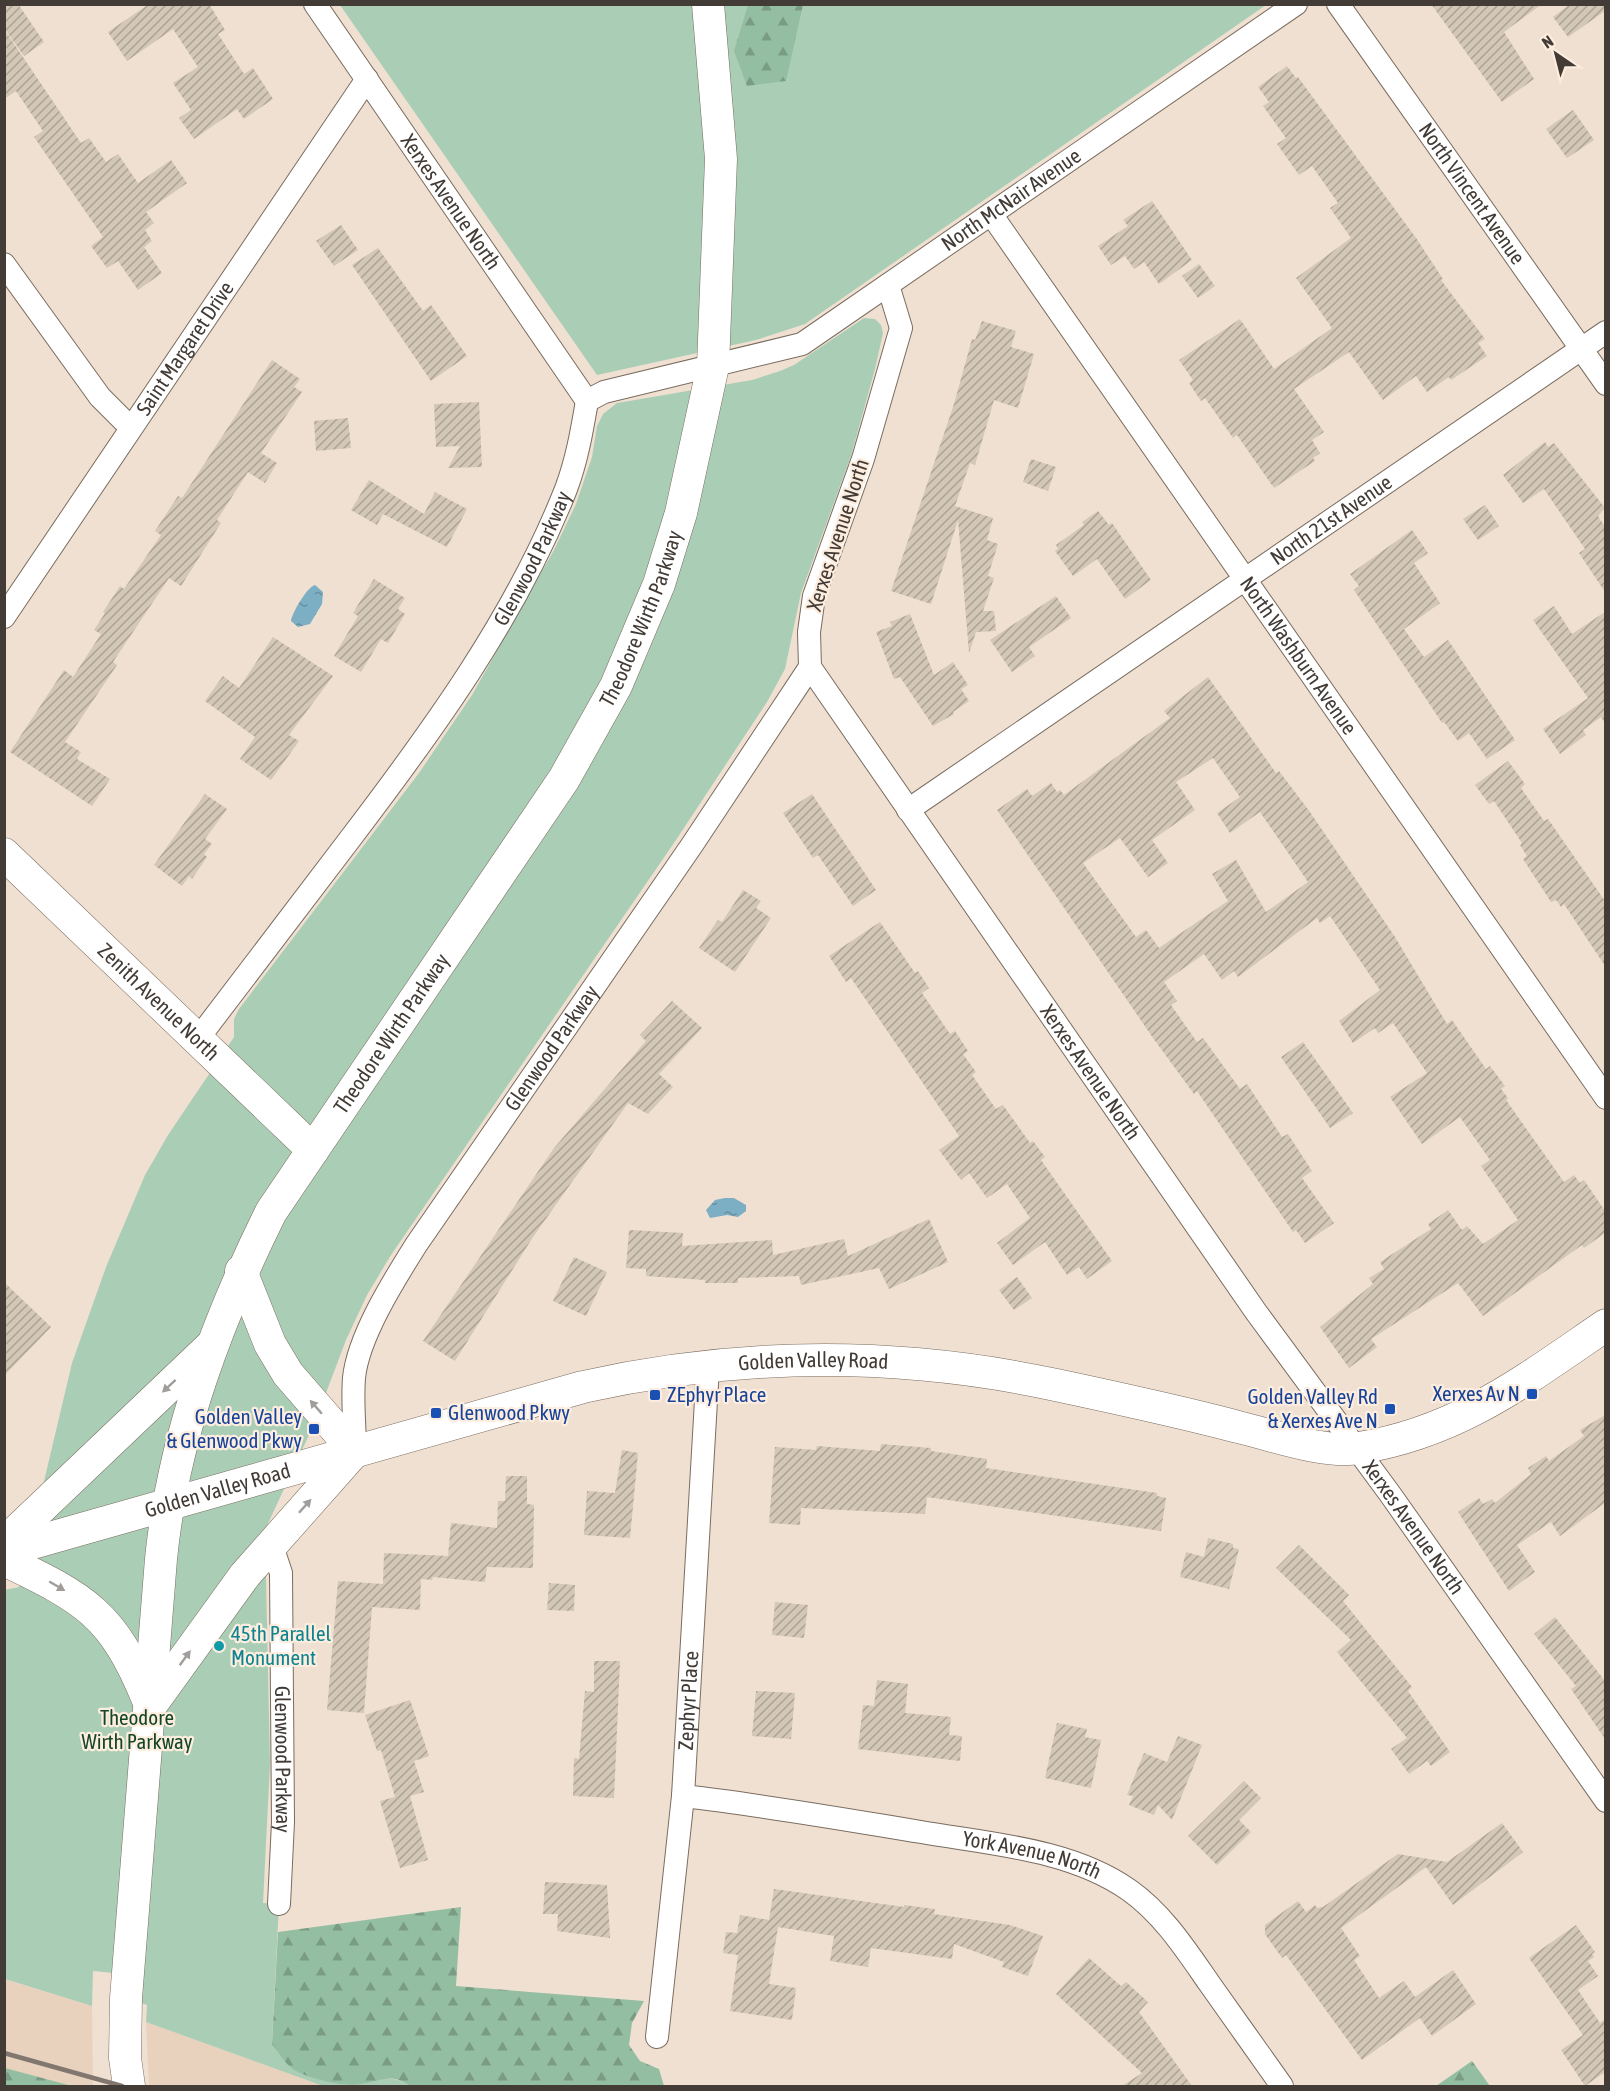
<svg xmlns="http://www.w3.org/2000/svg" width="1610" height="2091" font-family="'Asap Condensed',sans-serif">
	<style>
		.built { fill: #e8d2be }
		.green { fill: #aaceb5 }
		.forest { fill: url(#forest-firs) }
		.water { fill: url(#water-ripples) }
		.building { fill: url(#building-hatch); fill-rule: evenodd }
		.lines { fill: none; stroke-linecap: round; stroke-linejoin: round }
		.street-casing { stroke: #7a6c5f; stroke-width: 24 }
		.secondary-casing { stroke: #7a6c5f; stroke-width: 33 }
		.street { stroke: #fff; stroke-width: 22 }
		.secondary { stroke: #fff; stroke-width: 32 }
		.rail { stroke: #81776e; stroke-width: 4.5 }
		.oneway { fill: #a09d9a }
		.transit-dot { fill: #1a4fb4; stroke: #fdedde; stroke-width: 2 }
		.culture-dot { fill: #0f9aa8; stroke: #fdedde; stroke-width: 2 }
		.labels { text-anchor: middle; stroke-width: 4.5; stroke-linejoin: round; paint-order: stroke }
		.street-label { font-size: 21px; fill: #423b36; stroke: #fdedde }
		.transit-label { font-size: 21px; fill: #164399; stroke: #fdedde; text-anchor: end }
		.culture-label { font-size: 21px; fill: #0d838f; stroke: #fdedde; text-anchor: start }
		.park-label { font-size: 21px; fill: #134528; stroke: #fdedde }
	</style>
	<defs>
		<pattern id="forest-firs" width="22" height="20" patternUnits="userSpaceOnUse" patternTransform="scale(1.5)"><rect width="22" height="20" fill="#94bea1"/><path d="M5 1l3.5 6h-7zM16 11l3.5 6h-7z" fill="#7a9c84"/></pattern>
		<pattern id="water-ripples" width="26" height="14" patternUnits="userSpaceOnUse" patternTransform="scale(1.5)"><rect width="26" height="14" fill="#7caec4"/><path d="M2 4q2-2 4 0t4 0M15 11q2-2 4 0t4 0" fill="none" stroke="#678fa0"/></pattern>
		<pattern id="building-hatch" width="6" height="6" patternUnits="userSpaceOnUse" patternTransform="scale(1.5)"><rect width="6" height="6" fill="#d3c7b6"/><path d="M-1 1l2-2M0 6l6-6M5 7l2-2" fill="none" stroke="#ada395"/></pattern>
	</defs>
	<rect width="100%" height="100%" fill="#f0e0d1"/>
	<path class="built" d="M 4,1979 L 92,2006 L 93,2086 L 5,2086 Z
		M 146,2022 L 323,2086 L 149,2086 Z"/>
	<path class="green" d="M 340,5 L 1266,5 L 805,324 L 756,340 L 597,375 Z
		M 864,318 L 875,319 L 881,325 L 883,333 L 875,369 L 851,456 L 801,593 L 785,669 L 767,702 L 676,840 L 391,1255 L 367,1295 L 346,1340 L 315,1422 L 265,1530 L 270,1764 L 263,1903 L 279,1904 L 272,2044 L 361,2084 C 378,2078 395,2075 410,2086 L 323,2086 L 146,2022 L 147,2005 L 112,1993 L 114,1973 L 93,1971 L 92,2006 L 5,1979 L 4,1590 L 19,1587 L 72,1363 L 106,1267 L 145,1175 L 168,1135 L 234,1037 L 234,1019 L 239,1009 L 419,773 L 472,695 L 554,550 L 576,504 L 592,457 L 597,426 L 603,414 L 617,403 L 752,380 L 780,371 L 794,365 Z"/>
	<path class="forest" d="M 748,5 L 803,5 L 786,81 L 747,86 L 734,51 Z
		M 461,1907 L 456,1986 L 644,2001 L 632,2023 L 629,2045 L 640,2061 L 659,2069 L 664,2086 L 410,2086 C 392,2072 380,2081 361,2084 C 345,2087 307,2079 293,2069 C 285,2064 278,2051 272,2044 L 278,1932 Z
		M 1472,2061 L 1490,2086 L 1436,2086 Z
		M 4,2068 L 5,2068 L 72,2086 L 5,2086 Z"/>
	<path class="water" d="M 315,585 L 323,592 L 322,604 L 310,624 L 298,627 L 291,621 C 292,613 307,587 315,585 Z
		M 725,1198 L 734,1198 L 746,1205 L 746,1211 L 738,1217 L 727,1215 L 710,1218 L 706,1210 L 715,1200 Z"/>
	<path class="building" d="M 4,4 L 18,4 L 44,42 L 24,56 L 4,28 Z
		M 149,4 L 209,4 L 225,30 L 218,34 L 244,74 L 253,68 L 273,99 L 244,119 L 237,109 L 194,139 L 179,118 L 191,110 L 173,83 L 198,67 L 173,29 L 127,61 L 108,32 Z
		M 1431,4 L 1542,4 L 1504,32 L 1534,79 L 1502,102 Z
		M 1570,4 L 1605,4 L 1605,11 L 1568,37 L 1553,17 Z
		M 4,29 L 81,143 L 89,138 L 106,162 L 118,154 L 138,183 L 171,160 L 187,183 L 146,212 L 154,223 L 145,230 L 152,241 L 144,247 L 162,273 L 138,290 L 118,261 L 107,268 L 91,246 L 103,237 L 34,137 L 43,131 L 16,91 L 4,99 Z
		M 1287,66 L 1296,78 L 1298,77 L 1416,238 L 1443,279 L 1441,280 L 1485,339 L 1478,343 L 1487,356 L 1451,380 L 1449,377 L 1427,392 L 1416,376 L 1383,400 L 1349,352 L 1294,389 L 1324,432 L 1312,440 L 1320,453 L 1313,458 L 1315,461 L 1274,488 L 1237,435 L 1233,438 L 1205,398 L 1201,401 L 1189,383 L 1193,380 L 1179,360 L 1240,319 L 1274,369 L 1332,328 L 1296,278 L 1351,238 L 1330,208 L 1338,203 L 1312,166 L 1299,175 L 1277,144 L 1286,138 L 1263,106 L 1269,102 L 1258,87 Z
		M 1573,110 L 1594,140 L 1567,158 L 1546,129 Z
		M 1152,201 L 1192,260 L 1159,284 L 1144,262 L 1134,269 L 1125,256 L 1111,265 L 1098,246 L 1128,226 L 1123,220 Z
		M 341,225 L 358,250 L 334,266 L 316,241 Z
		M 378,248 L 423,311 L 431,305 L 467,356 L 431,381 L 352,265 Z
		M 1199,264 L 1215,286 L 1198,298 L 1182,276 Z
		M 982,321 L 1016,331 L 1011,347 L 1034,354 L 1018,408 L 994,400 L 975,465 L 970,463 L 955,506 L 993,518 L 987,540 L 998,544 L 988,576 L 994,578 L 983,611 L 994,611 L 996,631 L 976,632 L 969,653 L 958,520 L 931,604 L 891,591 L 954,404 L 972,339 L 975,340 Z
		M 272,360 L 300,379 L 294,387 L 302,392 L 261,453 L 277,463 L 265,483 L 248,472 L 217,520 L 221,523 L 181,586 L 169,578 L 113,662 L 117,665 L 65,742 L 81,752 L 77,759 L 110,779 L 92,806 L 10,752 L 64,670 L 73,677 L 101,634 L 94,630 L 105,613 L 103,612 L 120,586 L 124,589 L 161,535 L 155,531 L 178,496 L 182,498 Z
		M 479,402 L 482,467 L 448,468 L 460,446 L 436,447 L 434,404 Z
		M 348,418 L 351,448 L 316,451 L 314,421 Z
		M 1545,442 L 1548,447 L 1554,443 L 1605,508 L 1598,516 L 1605,527 L 1605,592 L 1579,553 L 1585,549 L 1544,489 L 1523,503 L 1503,475 Z
		M 1031,459 L 1056,467 L 1048,491 L 1023,482 Z
		M 369,480 L 424,514 L 435,492 L 467,509 L 447,547 L 383,514 L 377,525 L 351,510 Z
		M 1485,505 L 1499,526 L 1478,540 L 1463,519 Z
		M 1098,511 L 1109,525 L 1112,523 L 1151,580 L 1125,599 L 1097,559 L 1073,576 L 1055,551 L 1058,549 L 1056,545 L 1084,525 L 1082,522 Z
		M 1412,530 L 1428,553 L 1414,563 L 1440,603 L 1404,629 L 1424,657 L 1448,640 L 1515,740 L 1487,759 L 1469,733 L 1458,741 L 1444,722 L 1442,723 L 1354,590 L 1359,586 L 1350,574 Z
		M 374,579 L 405,598 L 398,609 L 405,614 L 388,643 L 381,639 L 361,672 L 334,656 L 358,616 L 353,613 Z
		M 1056,596 L 1071,618 L 1029,647 L 1035,656 L 1012,672 L 990,640 Z
		M 1554,606 L 1572,634 L 1605,612 L 1605,723 L 1601,717 L 1583,730 L 1586,735 L 1560,754 L 1543,729 L 1588,698 L 1533,620 Z
		M 910,614 L 934,675 L 953,662 L 968,685 L 961,689 L 969,701 L 953,712 L 954,714 L 933,726 L 900,677 L 894,679 L 876,632 L 892,626 L 890,622 Z
		M 273,637 L 333,676 L 289,735 L 299,741 L 271,780 L 240,759 L 255,737 L 205,701 L 223,676 L 239,688 Z
		M 1208,677 L 1276,773 L 1279,771 L 1310,812 L 1395,937 L 1447,1024 L 1452,1020 L 1486,1069 L 1490,1066 L 1505,1086 L 1501,1089 L 1508,1098 L 1506,1100 L 1564,1182 L 1574,1175 L 1580,1183 L 1584,1180 L 1605,1211 L 1605,1233 L 1584,1248 L 1582,1245 L 1483,1316 L 1458,1283 L 1371,1339 L 1377,1347 L 1349,1368 L 1320,1327 L 1373,1284 L 1369,1278 L 1384,1269 L 1380,1262 L 1431,1229 L 1428,1224 L 1448,1210 L 1462,1230 L 1467,1226 L 1483,1244 L 1518,1220 L 1481,1166 L 1490,1160 L 1460,1117 L 1422,1144 L 1390,1097 L 1427,1073 L 1393,1023 L 1378,1033 L 1375,1028 L 1353,1043 L 1339,1021 L 1380,990 L 1330,916 L 1320,923 L 1317,918 L 1238,977 L 1234,971 L 1222,980 L 1204,954 L 1164,982 L 1177,1001 L 1171,1005 L 1197,1042 L 1203,1038 L 1240,1089 L 1247,1084 L 1282,1137 L 1288,1134 L 1312,1171 L 1302,1178 L 1334,1223 L 1305,1243 L 1296,1230 L 1293,1232 L 1197,1091 L 1194,1094 L 1153,1038 L 997,810 L 1027,789 L 1032,796 L 1051,783 L 1057,792 L 1060,790 L 1064,795 L 1170,718 L 1164,711 ZM 1213,758 L 1240,797 L 1217,813 L 1230,833 L 1260,812 L 1308,882 L 1266,912 L 1236,860 L 1212,874 L 1228,901 L 1159,948 L 1146,930 L 1136,937 L 1083,863 L 1120,838 L 1148,877 L 1168,863 L 1152,840 L 1195,810 L 1176,782 Z
		M 1508,761 L 1525,784 L 1521,788 L 1544,821 L 1548,819 L 1605,901 L 1605,966 L 1564,904 L 1561,907 L 1556,900 L 1551,902 L 1523,859 L 1527,856 L 1520,845 L 1522,843 L 1494,801 L 1489,804 L 1475,785 Z
		M 205,794 L 227,809 L 205,839 L 212,844 L 204,854 L 207,857 L 192,879 L 189,876 L 182,886 L 154,865 Z
		M 812,794 L 876,890 L 853,906 L 818,855 L 813,858 L 783,813 Z
		M 743,890 L 761,901 L 756,908 L 771,918 L 735,972 L 699,948 L 718,920 L 722,922 Z
		M 880,922 L 915,973 L 918,971 L 929,988 L 922,993 L 950,1034 L 955,1031 L 968,1051 L 963,1054 L 976,1072 L 972,1075 L 996,1109 L 1003,1105 L 1030,1143 L 1033,1141 L 1045,1157 L 1041,1160 L 1112,1261 L 1087,1279 L 1079,1267 L 1067,1275 L 1045,1242 L 1013,1265 L 997,1243 L 1030,1218 L 1007,1184 L 987,1198 L 969,1173 L 961,1180 L 939,1150 L 959,1136 L 851,978 L 846,982 L 829,956 Z
		M 672,1001 L 702,1028 L 659,1074 L 673,1087 L 648,1114 L 628,1103 L 533,1237 L 455,1361 L 423,1341 L 554,1148 L 646,1041 L 640,1035 Z
		M 1303,1042 L 1353,1113 L 1330,1128 L 1281,1057 Z
		M 929,1219 L 948,1262 L 889,1289 L 879,1268 L 801,1285 L 799,1276 L 738,1278 L 738,1283 L 705,1283 L 705,1280 L 646,1276 L 646,1269 L 626,1268 L 629,1230 L 683,1233 L 682,1246 L 772,1240 L 773,1255 L 844,1239 L 848,1256 Z
		M 574,1257 L 607,1272 L 586,1316 L 553,1301 Z
		M 1017,1277 L 1032,1298 L 1014,1310 L 999,1290 Z
		M 4,1282 L 51,1327 L 4,1376 Z
		M 1605,1415 L 1605,1503 L 1560,1536 L 1551,1522 L 1517,1545 L 1535,1572 L 1509,1591 L 1458,1512 L 1479,1498 L 1483,1504 L 1492,1499 L 1495,1503 L 1531,1474 L 1528,1468 L 1546,1456 L 1549,1461 L 1584,1436 L 1580,1430 Z
		M 881,1444 L 931,1448 L 931,1451 L 987,1459 L 986,1468 L 1157,1493 L 1157,1496 L 1166,1498 L 1161,1531 L 927,1497 L 925,1514 L 801,1508 L 800,1525 L 769,1523 L 775,1447 L 816,1450 L 817,1446 L 880,1451 Z
		M 622,1450 L 638,1453 L 630,1538 L 584,1535 L 587,1491 L 615,1493 Z
		M 506,1476 L 527,1476 L 527,1504 L 534,1505 L 533,1568 L 487,1567 L 485,1582 L 433,1577 L 432,1580 L 421,1579 L 420,1610 L 372,1607 L 364,1713 L 327,1710 L 338,1581 L 383,1584 L 384,1553 L 448,1556 L 451,1523 L 497,1528 L 498,1501 L 505,1501 Z
		M 1208,1538 L 1233,1544 L 1233,1548 L 1239,1549 L 1229,1589 L 1180,1577 L 1186,1552 L 1204,1557 Z
		M 1299,1545 L 1349,1595 L 1343,1601 L 1412,1687 L 1408,1691 L 1450,1752 L 1431,1766 L 1427,1761 L 1409,1774 L 1391,1749 L 1407,1738 L 1337,1652 L 1351,1640 L 1276,1568 Z
		M 549,1583 L 575,1585 L 574,1611 L 547,1610 Z
		M 775,1602 L 808,1605 L 804,1638 L 772,1635 Z
		M 1555,1617 L 1605,1681 L 1605,1739 L 1571,1689 L 1576,1686 L 1534,1634 Z
		M 594,1661 L 620,1661 L 614,1798 L 573,1796 L 574,1758 L 579,1759 L 585,1691 L 594,1692 Z
		M 877,1680 L 908,1684 L 905,1713 L 951,1717 L 949,1735 L 962,1736 L 960,1761 L 858,1749 L 863,1705 L 874,1706 Z
		M 756,1691 L 795,1693 L 791,1739 L 752,1736 Z
		M 410,1700 L 429,1756 L 414,1761 L 424,1792 L 410,1796 L 428,1860 L 400,1868 L 380,1801 L 395,1797 L 381,1750 L 377,1751 L 365,1715 Z
		M 1057,1723 L 1087,1729 L 1085,1737 L 1101,1740 L 1091,1788 L 1045,1778 Z
		M 1178,1736 L 1202,1745 L 1172,1820 L 1158,1805 L 1154,1815 L 1129,1805 L 1133,1796 L 1127,1795 L 1144,1753 L 1167,1762 Z
		M 1244,1781 L 1261,1798 L 1239,1820 L 1251,1832 L 1217,1865 L 1188,1836 Z
		M 1502,1823 L 1523,1852 L 1453,1905 L 1426,1867 L 1341,1928 L 1360,1956 L 1354,1960 L 1379,1998 L 1404,1981 L 1415,1997 L 1453,1970 L 1476,2004 L 1432,2036 L 1420,2018 L 1362,2060 L 1286,1955 L 1282,1958 L 1265,1934 L 1265,1925 L 1298,1901 L 1306,1912 L 1315,1905 L 1317,1908 L 1323,1907 L 1398,1854 L 1447,1862 Z
		M 545,1882 L 607,1885 L 610,1938 L 557,1931 L 558,1914 L 543,1914 Z
		M 774,1889 L 904,1907 L 904,1905 L 935,1909 L 934,1914 L 1010,1925 L 1043,1936 L 1028,1976 L 1002,1967 L 1004,1962 L 954,1944 L 952,1959 L 871,1948 L 868,1967 L 830,1961 L 834,1936 L 778,1927 L 769,1984 L 796,1988 L 792,2020 L 730,2011 L 738,1955 L 723,1953 L 726,1932 L 737,1933 L 740,1915 L 769,1920 Z
		M 1576,1925 L 1595,1952 L 1592,1954 L 1594,1957 L 1588,1961 L 1598,1976 L 1578,1990 L 1600,2023 L 1605,2019 L 1605,2072 L 1585,2086 L 1561,2050 L 1583,2035 L 1529,1958 Z
		M 1089,1958 L 1121,1986 L 1126,1982 L 1148,2002 L 1139,2012 L 1192,2086 L 1122,2086 L 1142,2073 L 1056,1994 Z"/>
	<g class="lines">
		<defs>
			<g id="street">
				<path id="s1" d="M 315,4 L 587,401"/>
				<path id="s2" d="M 1338,4 L 1606,384"/>
				<path id="s3" d="M 991,214 L 1606,1098"/>
				<path d="M 4,264 L 100,397 L 131,428"/>
				<path id="s4" d="M 888,285 L 901,328 L 863,459 L 814,596 L 809,632 L 810,667 L 1256,1312 L 1390,1494 L 1606,1801"/>
				<path id="s5" d="M 587,401 L 604,392 L 802,344 L 1296,4"/>
				<path id="s6" d="M 4,617 L 367,79"/>
				<path id="s7" d="M 908,810 L 1606,332"/>
				<path id="s8" d="M 197,1040 C 248,973 299,906 350,839 C 433,730 516,616 566,489 C 577,460 582,430 587,401"/>
				<path id="s9" d="M 355,1451 C 355,1427 352,1402 354,1378 C 358,1337 394,1280 416,1245 L 692,845 L 810,667"/>
				<path id="s10" d="M 271,1543 L 281,1573 L 283,1822 L 279,1904"/>
				<path id="s11" d="M 683,1796 C 763,1805 842,1819 921,1832 C 990,1844 1071,1849 1129,1890 C 1163,1914 1186,1950 1209,1983 C 1233,2017 1258,2052 1282,2086"/>
				<path id="s12" d="M 657,2037 L 683,1796 L 708,1366"/>
			</g>
			<g id="secondary">
				<path id="s13" d="M 4,854 L 313,1150"/>
				<path d="M 241,1271 L 270,1344 L 288,1374 L 355,1451"/>
				<path d="M 4,1543 L 211,1346"/>
				<path id="s14" d="M 4,1551 L 583,1387 C 740,1352 898,1351 1056,1385 C 1117,1398 1178,1411 1238,1427 C 1273,1435 1323,1454 1359,1448 C 1459,1432 1525,1380 1606,1325"/>
				<path d="M 4,1560 C 86,1599 113,1614 148,1700"/>
				<path d="M 151,1705 L 245,1575 L 354,1452"/>
				<path id="s15" d="M 129,2086 L 125,2058 L 126,1998 L 161,1559 C 173,1438 217,1321 271,1212 L 564,779 L 616,686 L 659,584 L 681,513 L 713,366 L 721,159 L 708,4"/>
			</g>
		</defs>
		<use href="#street" class="street-casing"/>
		<use href="#secondary" class="secondary-casing"/>
		<use href="#street" class="street"/>
		<use href="#secondary" class="secondary"/>
		<path class="rail" d="M 4,2053 L 122,2086"/>
	</g>
	<defs><path id="oneway-solid" d="M-6-.8H1V-3.2L6.5 0L1 3.2V.8H-6Z" transform="scale(1.5)"/></defs>
	<g class="oneway">
		<use href="#oneway-solid" transform="translate(169 1386) rotate(137)"/>
		<use href="#oneway-solid" transform="translate(316 1407) rotate(-131)"/>
		<use href="#oneway-solid" transform="translate(305 1506) rotate(-48)"/>
		<use href="#oneway-solid" transform="translate(57 1586) rotate(30)"/>
		<use href="#oneway-solid" transform="translate(185 1658) rotate(-54)"/>
	</g>
	<g class="transit-dot">
		<rect x="1526" y="1388" width="12" height="12" rx="3"/>
		<rect x="649" y="1389" width="12" height="12" rx="3"/>
		<rect x="1384" y="1403" width="12" height="12" rx="3"/>
		<rect x="430" y="1407" width="12" height="12" rx="3"/>
		<rect x="308" y="1423" width="12" height="12" rx="3"/>
	</g>
	<circle class="culture-dot" cx="219" cy="1646" r="6"/>
	<g class="labels">
		<g class="street-label">
			<text dy="7" stroke="none"><textPath href="#s2" startOffset="232">North Vincent Avenue</textPath></text>
			<text dy="7" stroke="none"><textPath href="#s5" startOffset="477">North McNair Avenue</textPath></text>
			<text dy="7" stroke="none"><textPath href="#s1" startOffset="240">Xerxes Avenue North</textPath></text>
			<text dy="7" stroke="none"><textPath href="#s6" startOffset="324">Saint Margaret Drive</textPath></text>
			<text dy="7" stroke="none"><textPath href="#s7" startOffset="513">North 21st Avenue</textPath></text>
			<text transform="translate(838 535) rotate(-72)" y="7">Xerxes Avenue North</text>
			<text dy="7" stroke="none"><textPath href="#s8" startOffset="588">Glenwood Parkway</textPath></text>
			<text dy="7" stroke="none"><textPath href="#s15" startOffset="1596">Theodore Wirth Parkway</textPath></text>
			<text dy="7" stroke="none"><textPath href="#s3" startOffset="538">North Washburn Avenue</textPath></text>
			<text dy="7" stroke="none"><textPath href="#s13" startOffset="214">Zenith Avenue North</textPath></text>
			<text dy="7" stroke="none"><textPath href="#s15" startOffset="1110">Theodore Wirth Parkway</textPath></text>
			<text dy="7" stroke="none"><textPath href="#s9" startOffset="460">Glenwood Parkway</textPath></text>
			<text dy="7" stroke="none"><textPath href="#s4" startOffset="891">Xerxes Avenue North</textPath></text>
			<text dy="7" stroke="none"><textPath href="#s14" startOffset="834">Golden Valley Road</textPath></text>
			<text dy="7" stroke="none"><textPath href="#s14" startOffset="222">Golden Valley Road</textPath></text>
			<text dy="7" stroke="none"><textPath href="#s4" startOffset="1449">Xerxes Avenue North</textPath></text>
			<text dy="7" stroke="none"><textPath href="#s12" startOffset="338">Zephyr Place</textPath></text>
			<text dy="7" stroke="none"><textPath href="#s10" startOffset="218">Glenwood Parkway</textPath></text>
			<text dy="7" stroke="none"><textPath href="#s11" startOffset="354">York Avenue North</textPath></text>
		</g>
		<g class="transit-label">
			<text x="1520" y="1401">Xerxes Av N</text>
			<text x="667" y="1402" text-anchor="start">ZEphyr Place</text>
			<text x="1378" y="1404">Golden Valley Rd<tspan x="1378" dy="24">&amp; Xerxes Ave N</tspan></text>
			<text x="448" y="1420" text-anchor="start">Glenwood Pkwy</text>
			<text x="302" y="1424">Golden Valley<tspan x="302" dy="24">&amp; Glenwood Pkwy</tspan></text>
		</g>
		<g class="culture-label">
			<text x="231" y="1641">45th Parallel<tspan x="231" dy="24">Monument</tspan></text>
		</g>
		<g class="park-label">
			<text x="137" y="1725">Theodore<tspan x="137" dy="24">Wirth Parkway</tspan></text>
		</g>
	</g>
	<rect width="1610" height="2091" fill="none" stroke="#423b36" stroke-width="12"/>
	<g transform="translate(1556 54) rotate(325)" stroke="#fdedde" stroke-width="4.5" paint-order="stroke">
	<path d="M0-4.5L10 22L0 15L-10 22Z" fill="#423b36"/>
	<text y="-9" font-size="16" font-weight="bold" text-anchor="middle" fill="#423b36">N</text>
	</g>
</svg>
